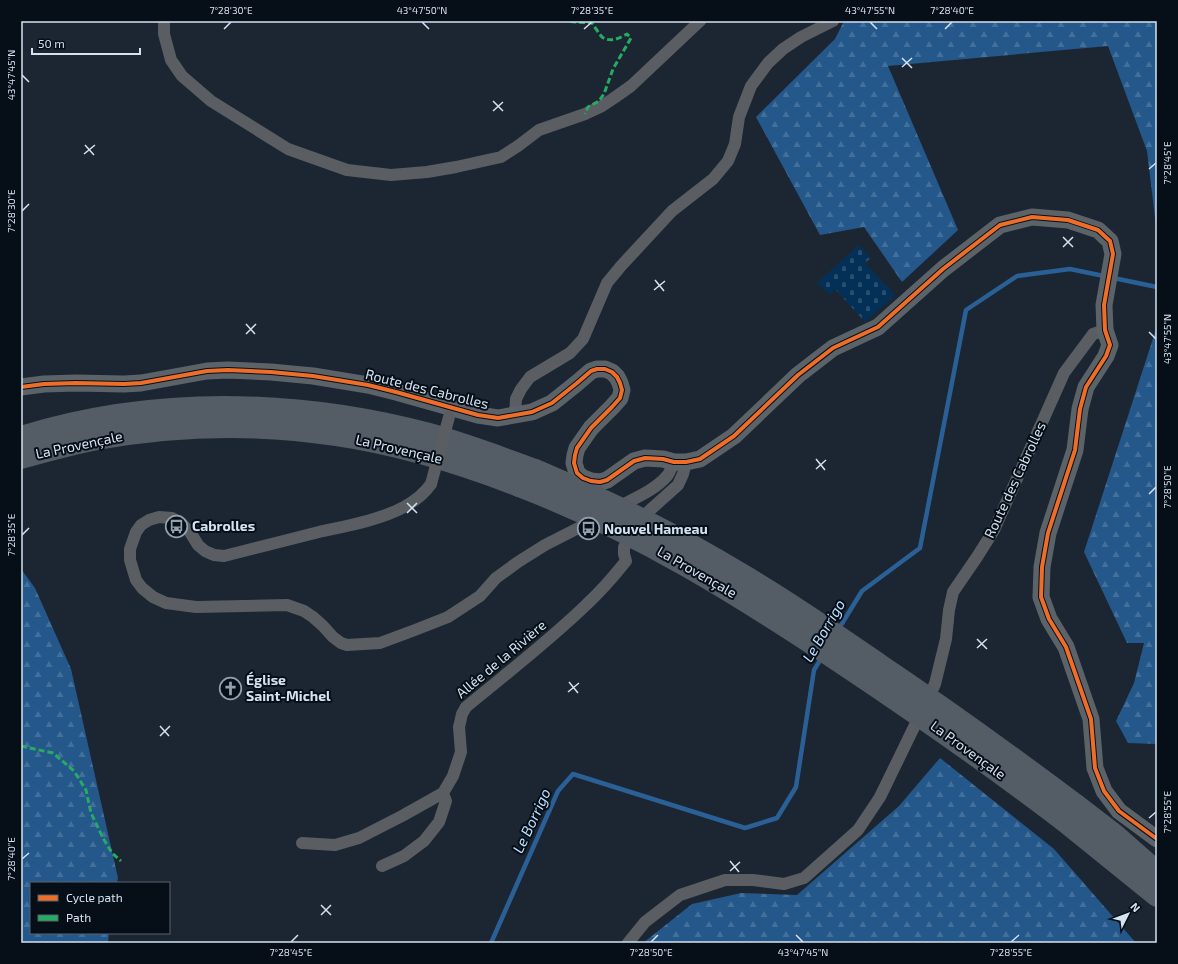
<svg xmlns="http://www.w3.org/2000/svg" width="1178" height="964" font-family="'Exo 2',sans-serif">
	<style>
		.forest { fill: url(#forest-firs) }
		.cemetery { fill: url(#cemetery-stones) }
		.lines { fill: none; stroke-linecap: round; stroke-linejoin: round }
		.stream { stroke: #2b6096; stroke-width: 4.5 }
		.street { stroke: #5a5e63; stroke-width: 12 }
		.secondary { stroke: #5b6268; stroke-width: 17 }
		.highway { stroke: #545c65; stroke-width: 22 }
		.street-bridge { stroke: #5a5e63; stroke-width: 12 }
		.highway-bridge { stroke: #545c65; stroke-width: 22 }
		.quiet { stroke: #26ab63; stroke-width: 3; stroke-dasharray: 6 3; stroke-linecap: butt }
		.cycleway-casing { stroke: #060f18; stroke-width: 6 }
		.cycleway { stroke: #ee6e29; stroke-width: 4 }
		.ticks { fill: none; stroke: #d5e2f0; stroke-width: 1.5 }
		.labels { text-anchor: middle; stroke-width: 4; stroke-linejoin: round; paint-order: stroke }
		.street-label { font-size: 14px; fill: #d5e2f0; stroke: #060f18 }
		.poi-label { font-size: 14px; font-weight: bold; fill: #d5e2f0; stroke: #060f18; text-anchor: start }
		.water-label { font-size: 15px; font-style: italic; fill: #bfddfe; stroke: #060f18 }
		.neatline { fill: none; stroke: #d5e2f0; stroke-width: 1.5 }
		.ticks-label { font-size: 10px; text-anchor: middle; fill: #d5e2f0 }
	</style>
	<defs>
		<pattern id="forest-firs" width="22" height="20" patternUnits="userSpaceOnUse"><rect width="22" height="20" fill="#24578a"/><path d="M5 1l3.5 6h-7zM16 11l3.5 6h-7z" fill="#436f9b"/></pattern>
		<pattern id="cemetery-stones" width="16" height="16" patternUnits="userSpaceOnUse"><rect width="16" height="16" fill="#043057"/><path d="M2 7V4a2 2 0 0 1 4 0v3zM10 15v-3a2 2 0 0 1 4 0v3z" fill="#284e6f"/></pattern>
	</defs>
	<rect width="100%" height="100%" fill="#1b2632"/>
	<path class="forest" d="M 844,21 L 1157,21 L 1157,234 L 1147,151 L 1108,46 L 888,66 L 958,230 L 902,282 L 864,227 L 820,235 L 756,117 L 835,39 Z
		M 1157,326 L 1157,744 L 1128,743 L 1116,721 L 1134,683 L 1144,643 L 1127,643 L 1084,552 Z
		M 21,569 L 35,588 L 71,669 L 118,878 L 117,883 L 31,883 L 31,933 L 109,933 L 108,943 L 21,943 Z
		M 940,758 L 1054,849 L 1136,943 L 643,943 L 692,904 L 741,893 L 797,895 L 899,806 Z"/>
	<path class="cemetery" d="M 859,245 L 871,258 L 865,263 L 895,295 L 865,322 L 835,289 L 830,295 L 817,283 Z"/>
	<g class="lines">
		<path class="stream" d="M 838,630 L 862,591 L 920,548 L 966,310 L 1017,276 L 1070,269 L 1157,287
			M 491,943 L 558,791 L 573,774 L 745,828 L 777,818 L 796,787 L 814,670 L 822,657"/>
		<path class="street" d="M 164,21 L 164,34 L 171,60 L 182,76 L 211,101 L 288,149 L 347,170 L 391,175 L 427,172 L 456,167 L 501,157 L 518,146 L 539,130 L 585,114 L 602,106 L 614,98 L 631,86 L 700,21
			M 515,415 L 516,399 L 521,389 L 530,377 L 570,353 L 583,339 L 607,283 L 621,266 L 672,211 L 713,179 L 728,161 L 735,144 L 739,117 L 751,86 L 768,63 L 783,49 L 801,37 L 833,21
			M 431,484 C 424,494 415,501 404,507 C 380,520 346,526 319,532 C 287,540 256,548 224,556 L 214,555 L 205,551 L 198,545 L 190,532 L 182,524 L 172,518 L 159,517 L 149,520 L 141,525 L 136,532 L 130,549 L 130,560 L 136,580 L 142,588 L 153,597 L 166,603 L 196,607 L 287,605 L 304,611 L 313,617 L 323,626 L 333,637 L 341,643 L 347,645 L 380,643 L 415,630 L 448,617 L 480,596 L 496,578 L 518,562 L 545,545 L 598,518
			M 616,508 C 633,499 654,491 667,476 C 670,472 672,466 674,462
			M 302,843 L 335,845 L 359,838 L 402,816 L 443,793 L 453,776 L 461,752 L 459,727 L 462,714 L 466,707 C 507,673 549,641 587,604 C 601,591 614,576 626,561 L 624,554 L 624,547 L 649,511 L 678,485 L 683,474 L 686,462
			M 382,866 L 404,856 L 424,841 L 439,822 L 446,801 L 443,793
			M 628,943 L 645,922 L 680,895 L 725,880 L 753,880 L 784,884 L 804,878 L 858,830 L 880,797 L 935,684 L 946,639 L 949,610 L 953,592 L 977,557 L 994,530 L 1064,373 L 1093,334 L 1105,330"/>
		<path class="secondary" d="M 21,387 L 44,384 L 76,383 L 124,384 L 141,383 L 207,371 L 228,370 L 271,372 L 313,376 L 368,385 L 396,392 L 478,415 L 498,418 L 532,412 L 552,403 L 577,383 L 591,371 L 597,369 L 605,369 L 612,372 L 617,377 L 620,383 L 622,390 L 620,398 L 612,407 L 591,428 L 577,448 L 575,455 L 574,463 L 577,473 L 583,478 L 591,481 L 600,482 L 607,480 L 634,461 L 645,458 L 663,459 L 674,462 L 686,462 L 700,459 L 734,436 L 798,375 L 833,348 L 878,327 L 943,269 L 1000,225 L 1032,217 L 1068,220 L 1098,230 L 1110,241 L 1113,254 L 1104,305 L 1105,330 L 1110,345 L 1106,356 L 1086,387 L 1080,409 L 1075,450 L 1048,533 L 1042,567 L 1041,597 L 1049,619 L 1066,647 L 1091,719 L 1095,768 L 1104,791 L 1119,811 L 1157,839"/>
		<path class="highway" d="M 21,437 C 153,396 296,399 429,434 C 465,444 500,457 535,470
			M 21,458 C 46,451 72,444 97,439 C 175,425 257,423 335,435 C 398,444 460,463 519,486
			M 1076,805 L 1115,835 L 1157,872
			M 1063,820 L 1157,896"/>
		<path class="street-bridge" d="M 431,484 L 449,417"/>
		<path class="highway-bridge" d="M 535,470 C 606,500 675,534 741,574 C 789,602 835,634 880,665 C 947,710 1012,757 1076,805
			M 519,486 C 637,531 738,594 843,664 C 918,714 992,766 1063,820"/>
		<path class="quiet" d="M 570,21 C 578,23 585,22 592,23 C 595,27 599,34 602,37 C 610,43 620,38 627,34 L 631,38 L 613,69 L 604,94 L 599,101 L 588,107 L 585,114
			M 21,746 L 53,753 L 74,771 L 86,790 L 91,813 L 103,838 L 112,853 L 121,861"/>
		<defs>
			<path id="cycleway" d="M 21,387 L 44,384 L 76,383 L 124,384 L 141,383 L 207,371 L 228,370 L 271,372 L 313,376 L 368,385 L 396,392 L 478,415 L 498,418 L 532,412 L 552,403 L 577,383 L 591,371 L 597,369 L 605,369 L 612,372 L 617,377 L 620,383 L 622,390 L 620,398 L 612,407 L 591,428 L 577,448 L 575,455 L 574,463 L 577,473 L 583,478 L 591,481 L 600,482 L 607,480 L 634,461 L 645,458 L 663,459 L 674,462 L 686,462 L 700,459 L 734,436 L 798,375 L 833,348 L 878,327 L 943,269 L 1000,225 L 1032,217 L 1068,220 L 1098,230 L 1110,241 L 1113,254 L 1104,305 L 1105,330 L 1110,345 L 1106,356 L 1086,387 L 1080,409 L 1075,450 L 1048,533 L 1042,567 L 1041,597 L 1049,619 L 1066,647 L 1091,719 L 1095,768 L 1104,791 L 1119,811 L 1157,839"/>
		</defs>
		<use href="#cycleway" class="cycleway-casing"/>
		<use href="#cycleway" class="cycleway"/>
	</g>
	<path class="ticks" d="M 422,22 L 429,29M 870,22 L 877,29M 224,29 L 231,22M 584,29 L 592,22M 945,29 L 952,22M 902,58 L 912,68M 902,67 L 912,58M 22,75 L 29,82M 493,101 L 503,111M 493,111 L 503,102M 85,145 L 94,155M 84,154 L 95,145M 1149,169 L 1156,163M 22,211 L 29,204M 1063,237 L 1073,247M 1063,247 L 1073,237M 655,280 L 664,291M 654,290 L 665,281M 246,324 L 255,334M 1149,332 L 1156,339M 246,334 L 256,324M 816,459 L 825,470M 816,469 L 826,460M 1149,494 L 1156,487M 407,503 L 417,513M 407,513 L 417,503M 22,535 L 29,528M 977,639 L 987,649M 977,648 L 987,639M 569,682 L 578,693M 568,692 L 579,683M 160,726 L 169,736M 160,736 L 170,726M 1149,818 L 1156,812M 22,859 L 29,853M 730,861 L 739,872M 730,871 L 740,862M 321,905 L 331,915M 321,915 L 331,905M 796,935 L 803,942M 291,942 L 298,935M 651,942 L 658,935M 1011,942 L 1019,935"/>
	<defs>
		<symbol id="bus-ring" viewBox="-11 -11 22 22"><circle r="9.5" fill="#060f18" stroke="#94a0ae" stroke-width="1.5"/><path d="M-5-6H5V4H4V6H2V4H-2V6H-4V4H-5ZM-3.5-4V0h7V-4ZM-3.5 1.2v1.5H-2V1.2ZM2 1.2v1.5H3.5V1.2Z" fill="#94a0ae"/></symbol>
		<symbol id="church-ring" viewBox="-11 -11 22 22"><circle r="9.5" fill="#060f18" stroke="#94a0ae" stroke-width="1.5"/><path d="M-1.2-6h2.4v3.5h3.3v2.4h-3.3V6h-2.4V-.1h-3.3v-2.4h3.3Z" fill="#94a0ae"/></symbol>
	</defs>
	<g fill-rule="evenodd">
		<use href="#bus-ring" x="164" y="514" width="25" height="25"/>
		<use href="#bus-ring" x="576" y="516" width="25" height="25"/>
		<use href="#church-ring" x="218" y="676" width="25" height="25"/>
	</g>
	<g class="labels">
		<g class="street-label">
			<text transform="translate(427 389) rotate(14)" y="5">Route des Cabrolles</text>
			<text transform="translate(79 445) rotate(-12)" y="5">La Provençale</text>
			<text transform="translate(399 449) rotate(13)" y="5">La Provençale</text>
			<text transform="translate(1015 480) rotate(-65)" y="5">Route des Cabrolles</text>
			<text transform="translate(697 572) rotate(30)" y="5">La Provençale</text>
			<text transform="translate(501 659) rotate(-40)" y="5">Allée de la Rivière</text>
			<text transform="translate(968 750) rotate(36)" y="5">La Provençale</text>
		</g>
		<g class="poi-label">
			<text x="192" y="531">Cabrolles</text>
			<text x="604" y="534">Nouvel Hameau</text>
			<text x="246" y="685">Église<tspan x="246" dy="16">Saint-Michel</tspan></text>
		</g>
		<g class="water-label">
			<text transform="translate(824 631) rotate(-60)" y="5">Le Borrigo</text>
			<text transform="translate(532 821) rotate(-65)" y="5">Le Borrigo</text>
		</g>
	</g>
	<rect width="1178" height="964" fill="none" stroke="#060f18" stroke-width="44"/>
	<rect x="30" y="882" width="140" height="52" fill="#060f18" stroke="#59636e"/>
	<rect x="38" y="895" width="20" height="6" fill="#ee6e29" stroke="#59636e"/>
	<text x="66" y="902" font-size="12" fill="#d5e2f0">Cycle path</text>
	<rect x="38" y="915" width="20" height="6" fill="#26ab63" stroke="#59636e"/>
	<text x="66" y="922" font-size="12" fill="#d5e2f0">Path</text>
	<g transform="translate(1128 914) rotate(48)" stroke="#060f18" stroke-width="3" paint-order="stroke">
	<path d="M0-3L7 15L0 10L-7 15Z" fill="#d5e2f0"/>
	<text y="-6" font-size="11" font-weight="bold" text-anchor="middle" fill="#d5e2f0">N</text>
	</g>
	<path d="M32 48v6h108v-6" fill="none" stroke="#d5e2f0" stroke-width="2"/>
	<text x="38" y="48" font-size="12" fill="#d5e2f0" stroke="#060f18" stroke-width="3" paint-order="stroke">50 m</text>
	<rect x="22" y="22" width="1134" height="920" class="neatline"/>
	<g class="ticks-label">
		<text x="231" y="14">7°28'30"E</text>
		<text x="422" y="14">43°47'50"N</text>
		<text x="592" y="14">7°28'35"E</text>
		<text x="870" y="14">43°47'55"N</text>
		<text x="952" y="14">7°28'40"E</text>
		<text transform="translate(11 75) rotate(-90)" y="4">43°47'45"N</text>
		<text transform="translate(1167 163) rotate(-90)" y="4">7°28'45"E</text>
		<text transform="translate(11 211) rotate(-90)" y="4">7°28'30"E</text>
		<text transform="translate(1167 339) rotate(-90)" y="4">43°47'55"N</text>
		<text transform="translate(1167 487) rotate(-90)" y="4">7°28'50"E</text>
		<text transform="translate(11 535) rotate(-90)" y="4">7°28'35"E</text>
		<text transform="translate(1167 812) rotate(-90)" y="4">7°28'55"E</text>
		<text transform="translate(11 859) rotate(-90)" y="4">7°28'40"E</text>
		<text x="291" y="956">7°28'45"E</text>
		<text x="651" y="956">7°28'50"E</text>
		<text x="803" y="956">43°47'45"N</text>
		<text x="1011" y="956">7°28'55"E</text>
	</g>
</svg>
